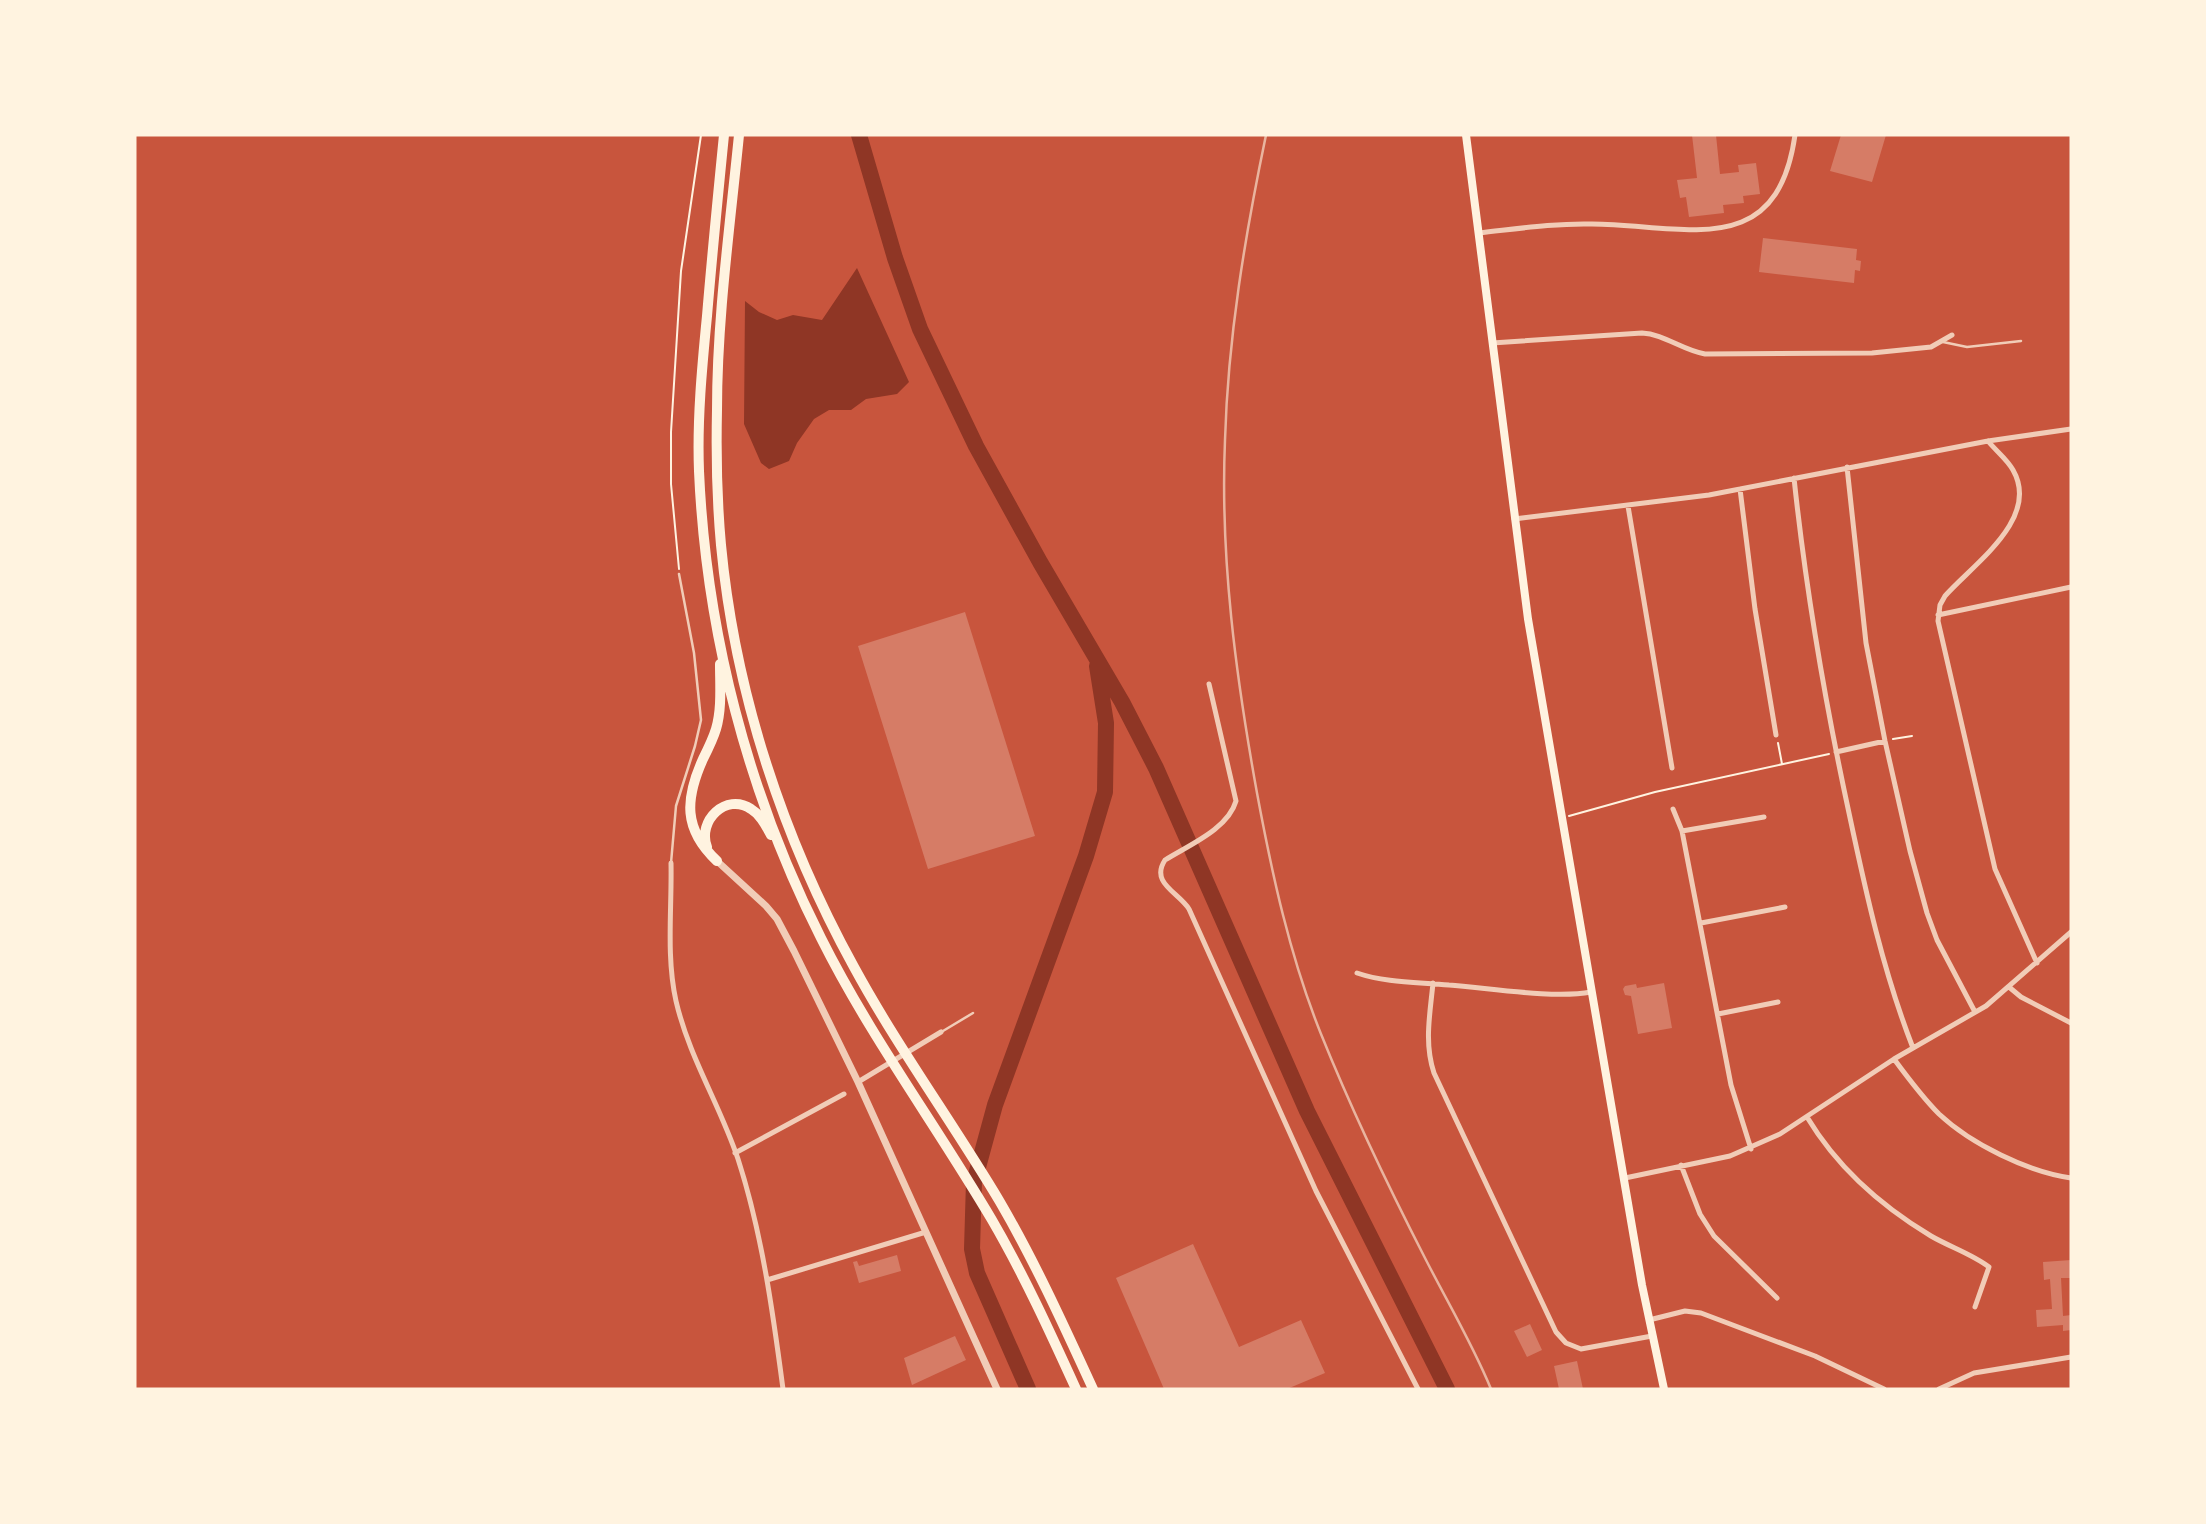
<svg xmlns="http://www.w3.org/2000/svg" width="2206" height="1524" font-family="'Titillium Web',sans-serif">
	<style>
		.water { fill: #8f3625 }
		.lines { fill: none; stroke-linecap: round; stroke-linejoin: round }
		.river { stroke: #8f3625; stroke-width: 16 }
		.building { fill: #d67c66 }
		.path { stroke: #fff3e0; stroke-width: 2 }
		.service { stroke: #f1ccb7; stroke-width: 2.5 }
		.minor { stroke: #f1ccb7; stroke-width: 5 }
		.tertiary { stroke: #f1ccb7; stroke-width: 7 }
		.secondary { stroke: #fff3e0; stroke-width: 8 }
		.motorway { stroke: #fff3e0; stroke-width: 10 }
		.rail { stroke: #e9b49f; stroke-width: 2.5 }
	</style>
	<rect width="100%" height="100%" fill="#c8553d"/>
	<path class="water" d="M 857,268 L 909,382 L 897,394 L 866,399 L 851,410 L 829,410 L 814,419 L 797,443 L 789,461 L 769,469 L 761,463 L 744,424 L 745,301 L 759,312 L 777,320 L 793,315 L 822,320 Z"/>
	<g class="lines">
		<path class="river" d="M 859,135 L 895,258 L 920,329 L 976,446 L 1040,562 L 1122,702 L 1156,768 L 1307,1111 L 1447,1389
			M 1028,1389 L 977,1273 L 972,1249 L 974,1182 L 995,1105 L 1086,856 L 1105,792 L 1106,723 L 1097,666"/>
	</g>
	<path class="building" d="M 1692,135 L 1716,135 L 1720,174 L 1739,172 L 1738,165 L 1756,163 L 1760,194 L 1743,196 L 1744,203 L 1723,205 L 1724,213 L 1689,217 L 1686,197 L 1680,198 L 1677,180 L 1697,178 Z
		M 1841,135 L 1886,135 L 1872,182 L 1830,171 Z
		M 1763,238 L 1857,249 L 1856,260 L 1861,261 L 1860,271 L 1855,270 L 1854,283 L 1759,272 Z
		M 965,612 L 1035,836 L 928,869 L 858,646 Z
		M 1664,983 L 1672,1028 L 1638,1034 L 1631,996 L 1625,995 L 1623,989 L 1625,986 L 1636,984 L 1637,988 Z
		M 1193,1244 L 1239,1347 L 1301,1320 L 1325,1373 L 1287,1389 L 1164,1389 L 1116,1278 Z
		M 897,1255 L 901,1271 L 859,1283 L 853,1262 L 857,1261 L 859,1266 Z
		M 2071,1260 L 2071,1278 L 2061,1278 L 2063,1316 L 2071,1315 L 2071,1330 L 2063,1331 L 2063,1325 L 2037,1327 L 2036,1310 L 2052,1309 L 2050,1279 L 2044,1280 L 2043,1262 Z
		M 1530,1324 L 1542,1350 L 1527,1357 L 1514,1331 Z
		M 955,1336 L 966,1360 L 912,1385 L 904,1358 Z
		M 1577,1361 L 1583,1389 L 1559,1389 L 1554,1366 Z"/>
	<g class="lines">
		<path class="path" d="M 679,569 L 671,484 L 671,432 L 681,271 L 701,135
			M 1893,739 L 1912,736
			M 1778,743 L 1782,764
			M 1569,816 L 1655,792 L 1829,754"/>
		<path class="service" d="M 1943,342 L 1967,347 L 2021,341
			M 671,863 L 676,806 L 695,746 L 701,720 L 694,653 L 679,574
			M 943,1031 L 973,1013"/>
		<path class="minor" d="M 1479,233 C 1516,229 1555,223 1592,224 C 1686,225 1777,262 1795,135
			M 1492,343 L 1642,333 C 1664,334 1682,350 1705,354 L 1872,353 L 1931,347 L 1952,335
			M 1988,441 C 1996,451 2007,459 2013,470 C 2041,519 1972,565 1945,596 L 1940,605 L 1938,621 L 1995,869 L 2037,963
			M 1847,467 L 1866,643 L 1885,741 L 1910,851 L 1927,913 L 1937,940 L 1975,1012
			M 1794,478 C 1806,591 1825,702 1849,813 C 1866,893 1883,971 1913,1048
			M 1740,489 L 1755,609 L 1776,735
			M 1628,506 L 1672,768
			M 1514,519 L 1709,495 L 1988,441 L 2071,429
			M 1938,615 L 2071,587
			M 1209,684 L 1236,801 C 1228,829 1189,845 1165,860 C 1150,883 1178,892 1189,909 L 1316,1191 L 1418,1389
			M 1836,752 L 1885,741
			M 1673,809 L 1682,831 L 1731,1085 L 1751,1149
			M 1682,831 L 1764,817
			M 671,863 C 672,908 666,956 676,1001 C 689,1057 720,1105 738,1159 C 762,1233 773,1313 783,1389
			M 1701,923 L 1785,907
			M 1357,973 C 1386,983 1419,982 1449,985 C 1489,988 1554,999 1591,992
			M 1433,983 C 1430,1014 1424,1043 1434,1073 L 1556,1332 L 1566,1343 L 1581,1349 L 1652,1336
			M 2009,987 L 2021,997 L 2071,1023
			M 1718,1014 L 1778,1002
			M 1894,1059 C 1908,1078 1922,1097 1939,1114 C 1971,1144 2028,1172 2071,1178
			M 858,1082 L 941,1032
			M 1807,1117 C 1837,1167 1881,1206 1931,1236 C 1950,1247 1972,1254 1989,1267 L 1975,1307
			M 735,1153 L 844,1094
			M 1681,1165 L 1700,1214 L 1714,1236 L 1777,1298
			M 1625,1178 L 1730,1156 L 1780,1134 L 1894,1059 L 1986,1006 L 2071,932
			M 767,1280 L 926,1232
			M 1649,1320 L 1685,1311 L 1701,1313 L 1815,1356 L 1884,1389
			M 1939,1389 L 1974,1373 L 2071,1357"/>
		<path class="tertiary" d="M 717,861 L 766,906 L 777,919 L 794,951 L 858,1082 L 997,1389"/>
		<path class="secondary" d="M 1466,135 L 1528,619 L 1642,1285 L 1664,1389"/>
		<path class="motorway" d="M 724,135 C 718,195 712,256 707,316 C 702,367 697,420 699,471 C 706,632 748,794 821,938 C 870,1036 936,1125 992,1220 C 1024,1275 1050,1332 1076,1389
			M 739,135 C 730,226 717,319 717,410 C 716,455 717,501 721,545 C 735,693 783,838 854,967 C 898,1048 953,1123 1000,1202 C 1035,1262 1064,1326 1093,1389
			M 707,847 C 697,821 726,792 751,809 C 761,815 766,826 771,835
			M 717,861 C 683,829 685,799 703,759 C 708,749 713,739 716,729 C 722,709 720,685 720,664"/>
		<path class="rail" d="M 1266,135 C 1245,236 1228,337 1225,440 C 1220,559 1236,677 1257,793 C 1272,874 1290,957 1321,1034 C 1352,1111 1388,1186 1426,1260 C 1448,1303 1473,1345 1491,1389"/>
	</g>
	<rect width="2206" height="1524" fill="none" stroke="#fff3e0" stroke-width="273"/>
</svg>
